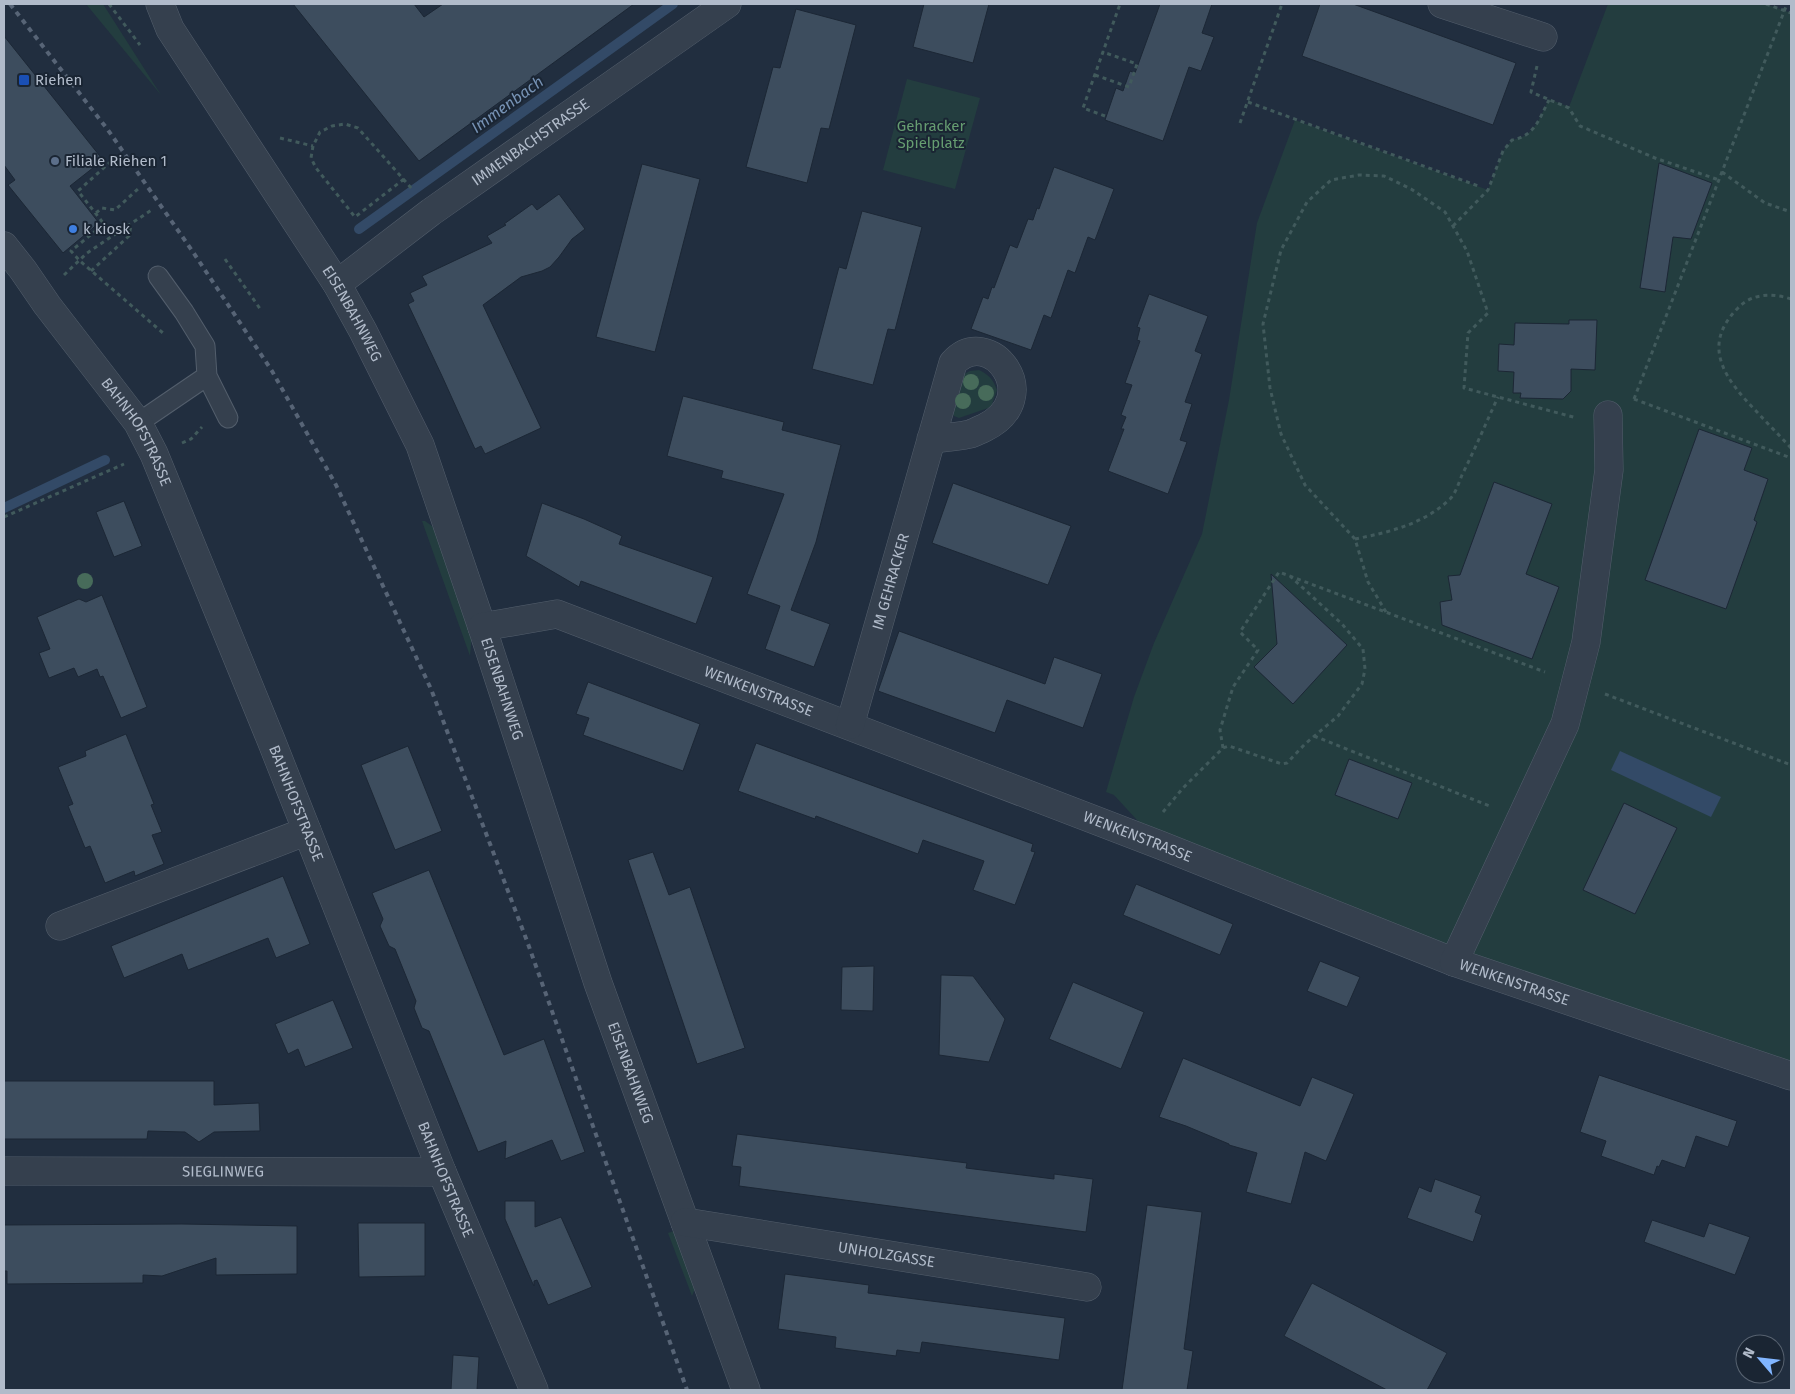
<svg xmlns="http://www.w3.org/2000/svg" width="1795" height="1394" font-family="'Fira Sans',sans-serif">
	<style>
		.green { fill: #233d3f }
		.water { fill: #334a67 }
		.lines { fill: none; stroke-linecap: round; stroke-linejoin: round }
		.stream { stroke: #334a67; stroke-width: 10 }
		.building { fill: #3d4d5e; stroke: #1c2735 }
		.lane-casing { stroke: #535e6c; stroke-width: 21 }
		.street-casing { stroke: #535e6c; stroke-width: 29 }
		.path { stroke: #415a5c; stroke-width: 3; stroke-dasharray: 4 4; stroke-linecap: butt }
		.lane { stroke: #35404e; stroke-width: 19 }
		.street { stroke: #35404e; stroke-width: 28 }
		.rail { stroke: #576476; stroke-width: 4; stroke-dasharray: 5 5; stroke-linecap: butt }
		.tree { fill: #476b5a }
		.transit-dot { fill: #1a4fb4; stroke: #1a2533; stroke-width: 2 }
		.service-dot { fill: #5c6f8a; stroke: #1a2533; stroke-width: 2 }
		.shop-dot { fill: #3f7fe0; stroke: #1a2533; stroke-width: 2 }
		.labels { text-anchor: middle; stroke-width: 4; stroke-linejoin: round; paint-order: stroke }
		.poi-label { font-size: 15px; fill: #b1bbca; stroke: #1a2533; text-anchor: start }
		.park-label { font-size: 15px; fill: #669d71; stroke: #1a2533 }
		.street-label { font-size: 15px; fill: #b1bbca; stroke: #1a2533 }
		.water-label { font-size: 16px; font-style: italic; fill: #7692b4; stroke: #1a2533 }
	</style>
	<rect width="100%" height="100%" fill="#212e3f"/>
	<path class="green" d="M 86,4 L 103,4 L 161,95 Z
		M 1608,4 L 1766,4 L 1791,13 L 1791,1076 L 1160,845 L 1114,795 L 1106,792 L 1134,697 L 1154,643 L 1202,534 L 1229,400 L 1257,223 L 1295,120 L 1488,190 L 1503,151 L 1512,140 C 1535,136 1539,119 1549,99 L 1569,107 Z
		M 907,79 L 980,98 L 955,189 L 883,170 Z
		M 979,370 C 989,375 993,379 997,390 L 991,407 L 959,418 L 954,416 L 951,412 L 964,374 L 970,371 Z
		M 422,521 L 425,521 L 432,526 L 438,533 L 472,632 L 470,656 Z
		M 677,1230 L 696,1286 L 692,1296 L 668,1233 Z"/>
	<path class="water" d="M 1620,751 L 1721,797 L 1711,817 L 1611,770 Z"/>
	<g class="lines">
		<path class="stream" d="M 359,229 L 673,4
			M 4,508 L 105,460"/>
	</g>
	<path class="building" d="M 293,4 L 414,4 L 424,17 L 443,4 L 634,4 L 419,161 Z
		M 924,4 L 989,4 L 973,63 L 913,47 Z
		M 1160,4 L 1212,4 L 1202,33 L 1214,37 L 1201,71 L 1189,67 L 1163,141 L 1105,120 L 1116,88 L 1123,91 L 1130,71 L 1135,73 Z
		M 1320,4 L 1353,4 L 1516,63 L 1493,125 L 1302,56 Z
		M 796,9 L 856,25 L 829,129 L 821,128 L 807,183 L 746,167 L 773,67 L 780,68 Z
		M 4,36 L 103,160 L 70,186 L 99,223 L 63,253 L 8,185 L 15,180 L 4,165 Z
		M 1659,163 L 1712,183 L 1691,239 L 1673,237 L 1665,292 L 1640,288 Z
		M 642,164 L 700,179 L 655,352 L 596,337 Z
		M 1054,167 L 1114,189 L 1095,240 L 1088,237 L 1075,273 L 1068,270 L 1051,318 L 1044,315 L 1031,350 L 971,329 L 983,297 L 988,299 L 992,287 L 994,288 L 1010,245 L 1017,248 L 1028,219 L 1033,220 L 1037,208 L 1039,209 Z
		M 559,194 L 585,229 L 572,239 L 559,257 L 550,267 L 542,271 L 521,277 L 483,305 L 541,428 L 485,454 L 481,446 L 475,449 L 442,376 L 408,304 L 414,301 L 410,293 L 427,285 L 422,276 L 492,243 L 487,236 L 506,225 L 504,224 L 532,204 L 537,210 Z
		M 862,211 L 922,227 L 895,330 L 888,329 L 873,385 L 812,369 L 839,267 L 846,269 Z
		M 1149,294 L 1208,316 L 1195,351 L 1202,354 L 1185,402 L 1192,404 L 1180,440 L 1187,442 L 1168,494 L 1108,471 L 1124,429 L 1121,429 L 1126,417 L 1121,415 L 1132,385 L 1125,383 L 1140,341 L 1137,340 L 1140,328 L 1137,327 Z
		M 1569,320 L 1597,320 L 1595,370 L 1571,369 L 1571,391 L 1563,399 L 1520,398 L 1521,393 L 1513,393 L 1514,372 L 1498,371 L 1499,344 L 1514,345 L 1515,323 L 1569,324 Z
		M 683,396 L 784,422 L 782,430 L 841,445 L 816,542 L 791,610 L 830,624 L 814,667 L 765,649 L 780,606 L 747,594 L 784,494 L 721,478 L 723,471 L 667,456 Z
		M 1699,429 L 1752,448 L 1744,470 L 1768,479 L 1754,520 L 1757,522 L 1726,609 L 1645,580 Z
		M 1494,482 L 1552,504 L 1526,574 L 1559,587 L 1532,659 L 1442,625 L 1440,602 L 1452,600 L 1448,576 L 1460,575 Z
		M 953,483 L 1071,526 L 1048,585 L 932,543 Z
		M 124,501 L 142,546 L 114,557 L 96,512 Z
		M 542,503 L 584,519 L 622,536 L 619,544 L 713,577 L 696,624 L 581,581 L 579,587 L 526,556 Z
		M 1271,574 L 1347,645 L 1293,704 L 1254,667 L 1277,644 Z
		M 102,595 L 147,707 L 121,718 L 103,676 L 100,677 L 97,669 L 78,677 L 74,668 L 49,678 L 39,653 L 50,649 L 37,617 L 79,599 L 86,602 Z
		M 899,631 L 1045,684 L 1054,657 L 1102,674 L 1083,728 L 1007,700 L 995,733 L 878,691 Z
		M 588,682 L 700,724 L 683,771 L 583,735 L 589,718 L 576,714 Z
		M 126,734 L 154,804 L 151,805 L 162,832 L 152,835 L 164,864 L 135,876 L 134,871 L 105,883 L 90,846 L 85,848 L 68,806 L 73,804 L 58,767 L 86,756 L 85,751 Z
		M 756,743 L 1033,844 L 1031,851 L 1035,852 L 1015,905 L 973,890 L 984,861 L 923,840 L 918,854 L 816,816 L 815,819 L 738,791 Z
		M 408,746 L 442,831 L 395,850 L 361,765 Z
		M 1349,759 L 1412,783 L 1398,819 L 1335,795 Z
		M 1624,803 L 1677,828 L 1635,914 L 1583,890 Z
		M 653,852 L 669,895 L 690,887 L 745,1048 L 697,1064 L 628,860 Z
		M 429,870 L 504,1055 L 544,1039 L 585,1152 L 561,1161 L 552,1140 L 505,1159 L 506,1141 L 478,1152 L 429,1031 L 422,1028 L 414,1008 L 416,1001 L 395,949 L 389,946 L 380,926 L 383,919 L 372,893 Z
		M 283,876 L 310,944 L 276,958 L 268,938 L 188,970 L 182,954 L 124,978 L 111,946 Z
		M 1136,884 L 1233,924 L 1220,955 L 1123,915 Z
		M 1320,961 L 1360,977 L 1347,1007 L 1307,991 Z
		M 874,966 L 873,1011 L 841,1010 L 842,967 Z
		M 941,975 L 973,976 L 1005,1019 L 989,1062 L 939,1055 Z
		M 1073,982 L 1144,1012 L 1121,1069 L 1049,1039 Z
		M 333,1000 L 353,1048 L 305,1067 L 298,1049 L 288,1054 L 275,1024 Z
		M 1183,1058 L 1300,1106 L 1312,1077 L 1354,1094 L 1326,1161 L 1305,1152 L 1291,1204 L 1246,1192 L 1257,1153 L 1229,1145 L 1229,1144 L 1186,1126 L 1159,1117 Z
		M 1599,1075 L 1737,1121 L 1728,1147 L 1696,1136 L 1685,1168 L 1662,1160 L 1659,1167 L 1657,1166 L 1654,1175 L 1601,1156 L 1606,1141 L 1580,1132 Z
		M 4,1081 L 214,1081 L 214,1105 L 259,1103 L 260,1131 L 214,1132 L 199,1142 L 185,1132 L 148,1131 L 147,1139 L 4,1139 Z
		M 737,1134 L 967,1163 L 966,1168 L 1054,1179 L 1054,1174 L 1093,1179 L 1086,1232 L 739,1186 L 741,1167 L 732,1166 Z
		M 1435,1179 L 1481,1196 L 1475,1212 L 1482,1215 L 1473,1242 L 1407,1218 L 1419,1187 L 1431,1192 Z
		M 505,1201 L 535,1201 L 535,1227 L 561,1217 L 592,1287 L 548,1305 L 537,1280 L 534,1281 L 534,1286 L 532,1282 L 505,1219 Z
		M 1147,1205 L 1202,1212 L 1184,1349 L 1193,1351 L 1187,1390 L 1122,1390 Z
		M 1652,1220 L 1704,1237 L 1709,1223 L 1750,1237 L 1735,1275 L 1644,1242 Z
		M 358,1223 L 425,1223 L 425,1276 L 359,1277 Z
		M 182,1224 L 297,1226 L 297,1274 L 216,1275 L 216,1258 L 162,1276 L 143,1275 L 143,1283 L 7,1284 L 7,1271 L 4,1271 L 4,1225 Z
		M 785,1274 L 869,1285 L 868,1293 L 1065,1318 L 1059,1360 L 922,1342 L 920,1353 L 897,1350 L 896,1356 L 835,1348 L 836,1337 L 778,1329 Z
		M 1312,1283 L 1447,1353 L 1427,1390 L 1387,1390 L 1284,1336 Z
		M 453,1355 L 479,1357 L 477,1390 L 451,1390 Z"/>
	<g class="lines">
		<defs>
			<path id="lane" d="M 158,276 L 184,312 L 205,346 L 207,376
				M 138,423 L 207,376 L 228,418"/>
			<g id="street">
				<path id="s1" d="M 160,4 L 170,29 L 337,284 L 363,331 L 420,445 L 482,627 L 598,983 L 746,1390"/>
				<path d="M 1442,4 L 1543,37"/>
				<path id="s2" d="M 4,246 L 23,270 L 47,305 L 138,423 L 154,454 L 271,740 L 442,1172 L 534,1390"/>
				<path id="s3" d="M 337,284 L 431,212 L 727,4"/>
				<path id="s4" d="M 482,627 L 557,614 L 1160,845 L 1454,962 L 1791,1076"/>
				<path id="s5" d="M 850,725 L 953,363 C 989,323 1047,397 984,428 C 979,430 974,433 970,434 C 957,437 943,438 931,439"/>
				<path d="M 60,926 L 307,831"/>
				<path d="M 1454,962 L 1565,724 L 1586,642 L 1609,470 L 1608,415"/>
				<path id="s6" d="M 4,1171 L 442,1172"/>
				<path id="s7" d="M 685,1222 L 1087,1287"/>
			</g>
		</defs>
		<use href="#lane" class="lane-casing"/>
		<use href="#street" class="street-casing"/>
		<path class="path" d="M 109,4 L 140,45
			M 1766,4 L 1791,13
			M 1537,66 L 1531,92 L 1569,108 L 1580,126 L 1655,158 L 1719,180
			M 1095,75 L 1129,87 L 1137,64 L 1103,52
			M 1248,102 L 1481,187
			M 1105,116 L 1083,108 L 1120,4
			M 1240,123 L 1282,4
			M 280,138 L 313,146
			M 117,156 L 78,191 L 104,224 L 71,251 L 80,261 L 163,333
			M 1722,172 L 1765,203 L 1791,212
			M 404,179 L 355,217 L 316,168 L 311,158 L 313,146 L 320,132 L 332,126 L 345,124 L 358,128 L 412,189
			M 96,213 L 102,208 L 115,210 L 139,188
			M 1453,226 L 1488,190 L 1503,151 L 1512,140 C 1535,136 1539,119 1549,100
			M 225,259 L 261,310
			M 91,271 L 129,236 L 131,225
			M 64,275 L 87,253 L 153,209
			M 1791,299 C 1773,293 1752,293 1738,308 C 1699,347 1727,381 1757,412 C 1768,424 1780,436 1791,448
			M 1634,399 L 1787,4
			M 1634,399 L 1791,458
			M 182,443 L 191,439 L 202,427
			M 4,517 L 124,464
			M 1355,539 C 1390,532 1424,524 1450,499 C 1456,493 1459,482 1462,475 C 1475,449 1486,423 1498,397
			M 1386,612 L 1368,582 L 1355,539 L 1305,485 L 1281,434 L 1270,388 L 1263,324 L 1281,250 L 1307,202 L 1331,180 L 1359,175 L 1384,176 L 1411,189 L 1445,212 L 1467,251 L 1488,313 L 1468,333 L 1464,388 L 1577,418
			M 1605,694 L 1791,765
			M 1314,736 L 1492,807
			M 1223,748 L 1220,730 L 1233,687 L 1258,650 L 1240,632 L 1279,572 L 1545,672
			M 1163,812 L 1183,788 L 1223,748 L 1229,746 L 1282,764 L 1287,763 L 1305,744 L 1338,716 L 1362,684 L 1365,669 L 1363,649 L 1342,624 L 1290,576"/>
		<use href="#lane" class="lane"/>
		<use href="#street" class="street"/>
		<path class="rail" d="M 10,4 L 108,130 L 193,252 L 272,371 L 336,485 L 431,689 L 527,941 L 687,1390"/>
	</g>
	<g class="tree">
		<circle cx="971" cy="382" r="8"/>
		<circle cx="986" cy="393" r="8"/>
		<circle cx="963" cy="401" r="8"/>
		<circle cx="85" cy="581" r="8"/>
	</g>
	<rect class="transit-dot" x="18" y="74" width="12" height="12" rx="2.5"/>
	<circle class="service-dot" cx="55" cy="161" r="5"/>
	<circle class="shop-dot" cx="73" cy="229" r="5"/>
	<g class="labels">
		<g class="poi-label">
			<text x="35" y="85">Riehen</text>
			<text x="65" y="166">Filiale Riehen 1</text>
			<text x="83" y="234">k kiosk</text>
		</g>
		<g class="park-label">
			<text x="931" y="131">Gehracker<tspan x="931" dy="17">Spielplatz</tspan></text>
		</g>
		<g class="street-label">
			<text dy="5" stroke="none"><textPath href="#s3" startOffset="240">IMMENBACHSTRASSE</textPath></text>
			<text dy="5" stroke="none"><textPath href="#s1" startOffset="365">EISENBAHNWEG</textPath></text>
			<text dy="5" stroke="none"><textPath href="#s2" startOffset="229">BAHNHOFSTRASSE</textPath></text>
			<text dy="5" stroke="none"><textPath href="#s5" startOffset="149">IM GEHRACKER</textPath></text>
			<text dy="5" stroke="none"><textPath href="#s1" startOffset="770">EISENBAHNWEG</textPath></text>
			<text dy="5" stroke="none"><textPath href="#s4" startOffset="292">WENKENSTRASSE</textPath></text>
			<text dy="5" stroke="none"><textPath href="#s2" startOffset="634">BAHNHOFSTRASSE</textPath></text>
			<text dy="5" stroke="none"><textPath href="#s4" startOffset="698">WENKENSTRASSE</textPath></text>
			<text dy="5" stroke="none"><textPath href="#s4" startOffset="1102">WENKENSTRASSE</textPath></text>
			<text dy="5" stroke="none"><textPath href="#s1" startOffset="1175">EISENBAHNWEG</textPath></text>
			<text dy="5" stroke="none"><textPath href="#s6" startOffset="219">SIEGLINWEG</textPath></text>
			<text dy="5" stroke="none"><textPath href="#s2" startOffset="1039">BAHNHOFSTRASSE</textPath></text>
			<text dy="5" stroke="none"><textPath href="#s7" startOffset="204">UNHOLZGASSE</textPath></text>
		</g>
		<g class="water-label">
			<text transform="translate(507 104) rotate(-36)" y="6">Immenbach</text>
		</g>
	</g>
	<rect width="1795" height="1394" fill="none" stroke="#b1bbca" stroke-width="10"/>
	<g transform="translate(1760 1359) rotate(298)"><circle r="24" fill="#1a2533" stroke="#56616f"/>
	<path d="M0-4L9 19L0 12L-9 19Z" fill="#81b5ff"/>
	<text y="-8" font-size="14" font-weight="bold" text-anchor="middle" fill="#b1bbca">N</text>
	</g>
</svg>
